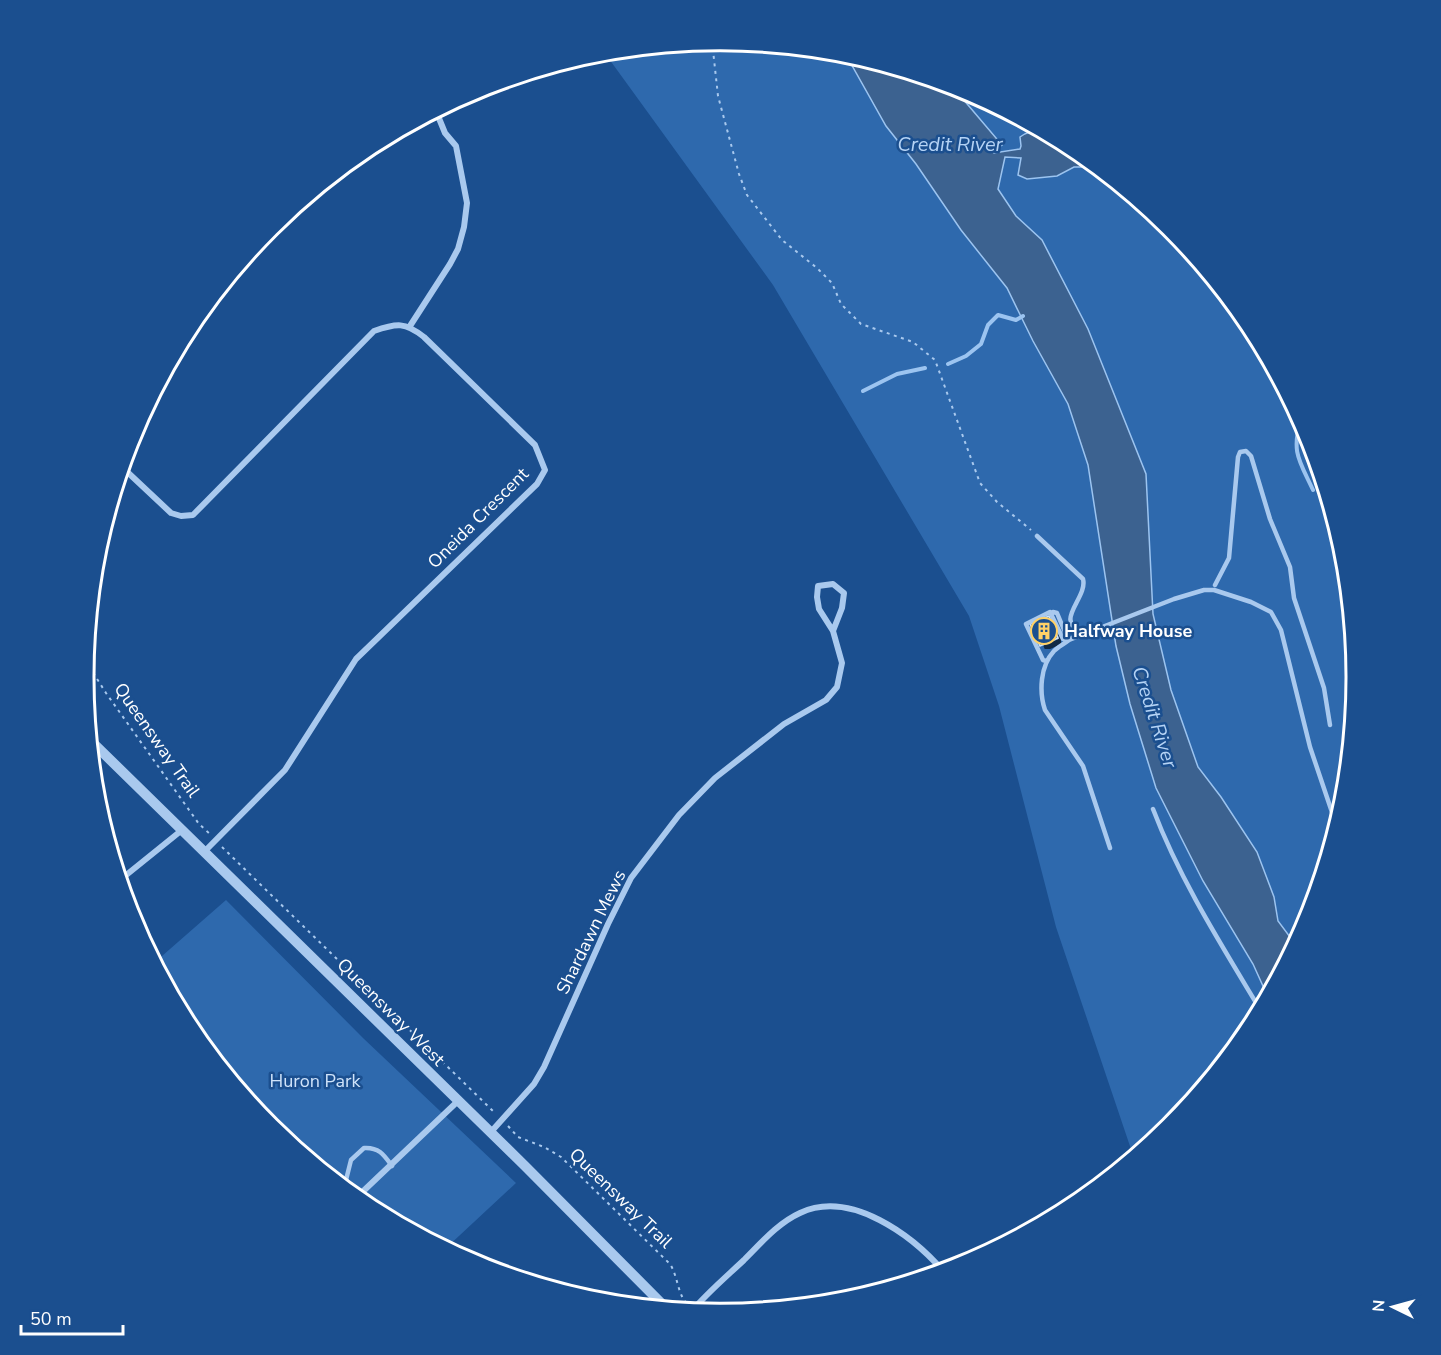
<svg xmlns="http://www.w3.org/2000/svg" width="1441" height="1355" font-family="'Nunito Sans',sans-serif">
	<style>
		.green { fill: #2e69ad }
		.water { fill: #3c6290; stroke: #9cc4f0; stroke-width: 1.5 }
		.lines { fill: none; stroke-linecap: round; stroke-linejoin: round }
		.stream { stroke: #9cc4f0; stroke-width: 4 }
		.building { fill: #4478b7; stroke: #cfe3fa; stroke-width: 1.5; filter: url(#shadow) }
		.path { stroke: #a9c9ee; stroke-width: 2; stroke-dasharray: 3 4.5; stroke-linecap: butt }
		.service { stroke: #a9c9ee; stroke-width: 4.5 }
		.minor { stroke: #a9c9ee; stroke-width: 6 }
		.tertiary { stroke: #a9c9ee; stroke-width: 10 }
		.labels { text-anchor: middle; stroke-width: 5; stroke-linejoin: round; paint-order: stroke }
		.street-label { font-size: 18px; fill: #fff; stroke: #1b4f8f }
		.poi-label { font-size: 18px; font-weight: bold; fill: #fff; stroke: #1b4f8f; text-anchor: start }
		.park-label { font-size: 18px; fill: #cfe3fa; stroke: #1b4f8f }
		.water-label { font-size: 20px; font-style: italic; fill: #b5d3f5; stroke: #1b4f8f }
		.rim { fill: none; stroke: #fff; stroke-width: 3 }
	</style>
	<defs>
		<filter id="shadow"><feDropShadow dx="6" dy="4" stdDeviation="0" flood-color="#0009"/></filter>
	</defs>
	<rect width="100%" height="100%" fill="#1b4f8f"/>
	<path class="green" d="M 721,41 L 845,53 L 965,89 L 1075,148 L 1171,227 L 1250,324 L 1309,434 L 1345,554 L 1357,678 L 1345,802 L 1309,922 L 1250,1032 L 1171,1128 L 1134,1158 L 1056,927 L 999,706 L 969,616 L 773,285 L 604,52 Z
		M 226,900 L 363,1038 L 516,1183 L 445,1249 L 366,1207 L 270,1128 L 191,1031 L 154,963 Z"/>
	<path class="water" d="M 845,53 L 951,85 L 1002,145 L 993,151 L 994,153 L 1020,149 L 1021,146 L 1020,137 C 1025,133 1035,129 1042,131 C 1056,133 1087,158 1098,167 L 1074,167 L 1057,176 L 1027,179 L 1018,175 L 1021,158 L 1005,157 L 998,189 L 1016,216 L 1042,240 L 1088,329 L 1146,474 L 1153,614 L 1171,690 L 1198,767 L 1221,797 L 1257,852 L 1274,897 L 1278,921 L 1296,945 L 1268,997 L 1253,964 L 1203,881 L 1156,788 L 1130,704 L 1116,646 L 1088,465 L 1068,404 L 1033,341 L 1007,288 L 961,230 L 916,164 L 886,126 Z"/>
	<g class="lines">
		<path class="stream" d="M 1192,253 C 1200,272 1215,287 1231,301
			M 948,364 L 966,356 L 981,344 L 988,325 L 998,315 L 1016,320 L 1023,316
			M 863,391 L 897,374 L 925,368
			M 1301,419 C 1291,452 1299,460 1313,490"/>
	</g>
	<path class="building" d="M 1049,616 L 1058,638 L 1040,646 L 1030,624 Z"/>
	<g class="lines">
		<path class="path" d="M 712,41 L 718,96 L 739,174 L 747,195 L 782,240 L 817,268 L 832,283 L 841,304 L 861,324 L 913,342 L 935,360 L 980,483 L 997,502 L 1031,530
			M 85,660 L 106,693 L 199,824 L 210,834
			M 222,847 L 495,1113
			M 508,1126 L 518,1137 L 544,1147 L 561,1157 L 670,1264 C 678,1277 677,1291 686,1303"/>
		<path class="service" d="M 1037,536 L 1083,579 C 1088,598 1053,621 1082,632 L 1069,640 L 1174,599 L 1204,590 L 1214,590 L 1251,602 L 1271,612 L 1281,630 L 1310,747 L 1337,827
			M 1215,585 L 1229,558 L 1238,457 L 1240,452 L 1246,451 L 1251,456 L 1270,519 L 1290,567 L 1294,598 L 1324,688 L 1330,725
			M 1069,640 C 1064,644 1058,647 1054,651 C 1040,666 1039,692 1045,710 L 1083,766 L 1110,848
			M 1046,661 L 1043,660 L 1026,624 L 1050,612 L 1063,639 L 1067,637 L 1057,613 L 1053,612
			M 1153,809 C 1180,880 1222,946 1261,1011
			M 344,1188 L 351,1160 L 364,1148 C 379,1147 384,1155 392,1166"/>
		<path class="minor" d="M 410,326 L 450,264 L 458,249 L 464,227 L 467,203 L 456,146 L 445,133 L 436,111
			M 122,467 L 171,513 L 181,516 L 193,515 L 374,331 C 397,323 405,322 424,337 L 535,445 L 545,470 L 537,484 L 356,659 L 285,770 L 205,851
			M 120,880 L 182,830
			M 490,1133 L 534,1084 L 544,1067 L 608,924 L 631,878 L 679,815 L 715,778 L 784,724 L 826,700 L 837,687 L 842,663 L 833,631 L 819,609 L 817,597 L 818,586 L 833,584 L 844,593 L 842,608 L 833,631
			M 356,1198 L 458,1101
			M 691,1312 C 707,1293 726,1277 744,1260 C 761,1243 778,1223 800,1213 C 851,1189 913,1236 944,1272"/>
		<path class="tertiary" d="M 90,740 L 525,1166 L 667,1309"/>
	</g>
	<defs>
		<symbol id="building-ring" viewBox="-11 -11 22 22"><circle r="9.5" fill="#1b4f8f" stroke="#ffd166" stroke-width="1.5"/><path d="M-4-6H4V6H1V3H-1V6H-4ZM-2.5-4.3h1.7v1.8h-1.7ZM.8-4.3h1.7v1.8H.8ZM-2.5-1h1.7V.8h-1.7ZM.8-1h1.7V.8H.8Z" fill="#ffd166"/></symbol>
	</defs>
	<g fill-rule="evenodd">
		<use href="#building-ring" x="1029" y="616" width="30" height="30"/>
	</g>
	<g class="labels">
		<g class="street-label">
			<text transform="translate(478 518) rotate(-45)" y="6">Oneida Crescent</text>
			<text transform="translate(157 740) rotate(55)" y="6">Queensway Trail</text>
			<text transform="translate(591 932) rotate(-64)" y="6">Shardawn Mews</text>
			<text transform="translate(391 1012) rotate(45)" y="6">Queensway West</text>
			<text transform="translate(621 1198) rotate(44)" y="6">Queensway Trail</text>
		</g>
		<g class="poi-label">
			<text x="1064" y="637">Halfway House</text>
		</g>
		<g class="park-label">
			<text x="315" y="1087">Huron Park</text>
		</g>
		<g class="water-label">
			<text x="950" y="151">Credit River</text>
			<text transform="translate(1155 717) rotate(72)" y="7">Credit River</text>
		</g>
	</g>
	<path d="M0 0H1441V1355H0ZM94 677a626 626 0 1 1 1252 0a626 626 0 1 1-1252 0Z" fill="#1b4f8f" fill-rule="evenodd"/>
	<path class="rim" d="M94 677a626 626 0 1 1 1252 0a626 626 0 1 1-1252 0Z"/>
	<g transform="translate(1393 1307) rotate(275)" stroke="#1b4f8f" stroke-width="4.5" paint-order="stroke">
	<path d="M0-4.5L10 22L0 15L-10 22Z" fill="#ffffff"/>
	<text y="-9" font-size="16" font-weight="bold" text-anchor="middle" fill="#ffffff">N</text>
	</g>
	<path d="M21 1325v9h102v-9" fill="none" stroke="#ffffff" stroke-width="3"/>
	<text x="30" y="1325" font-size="18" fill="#ffffff" stroke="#1b4f8f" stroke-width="4.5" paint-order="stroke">50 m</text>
</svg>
